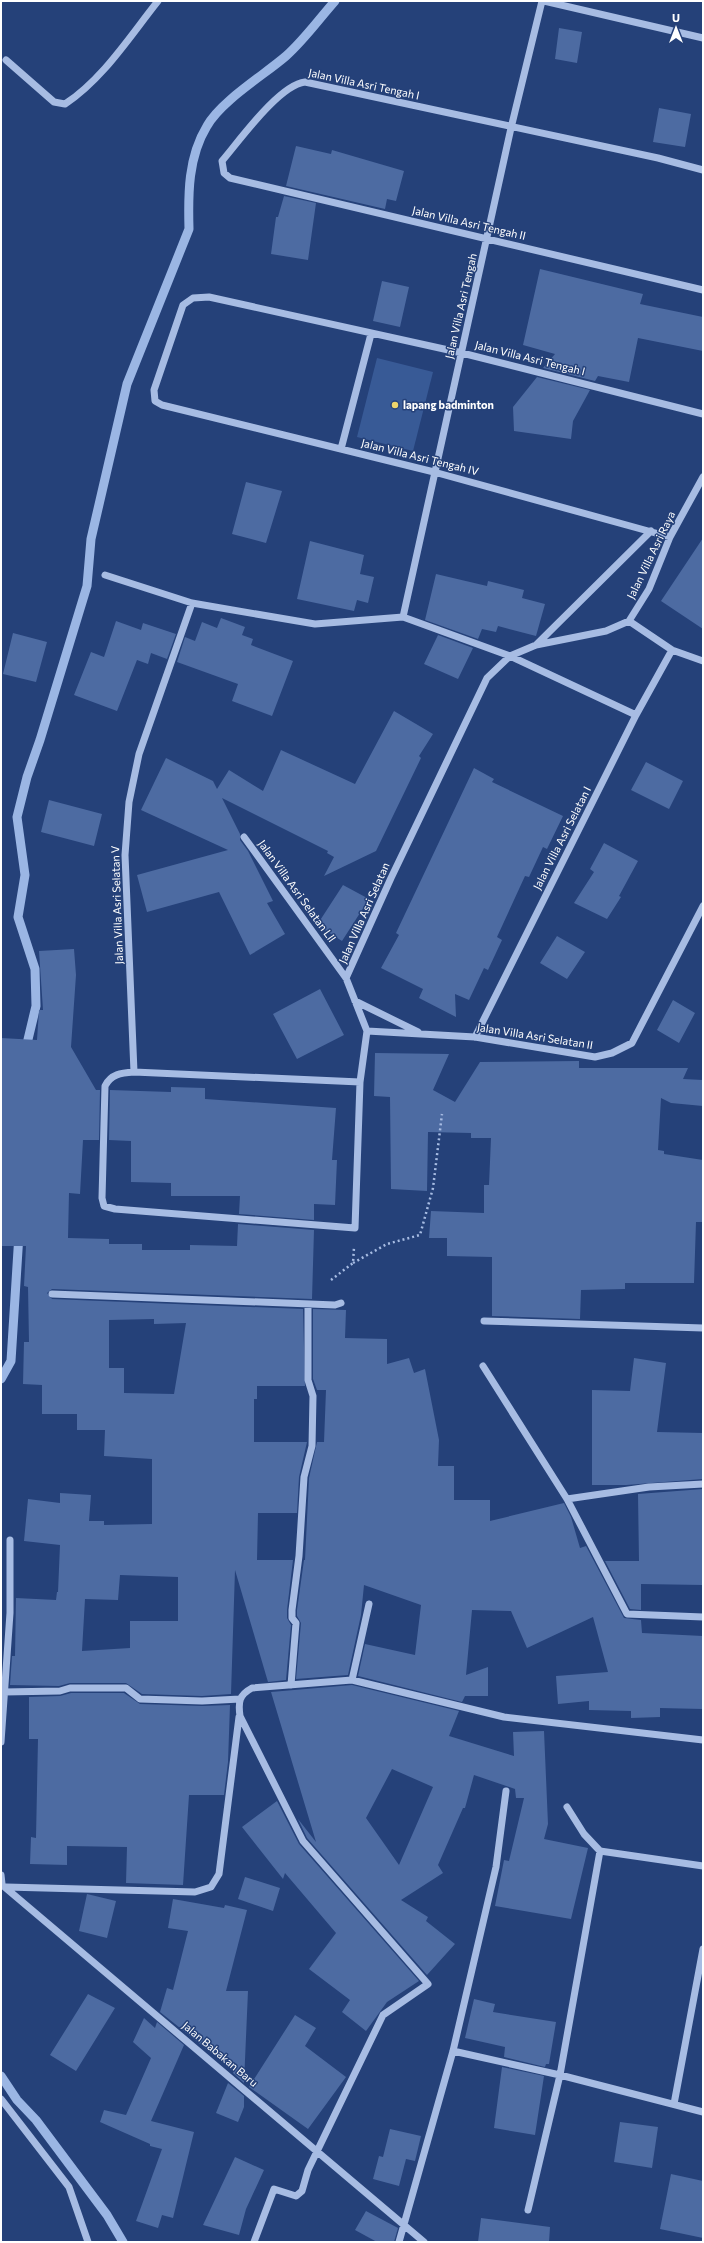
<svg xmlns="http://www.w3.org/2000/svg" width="704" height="2243" font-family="Commissioner,sans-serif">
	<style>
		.green { fill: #385a96 }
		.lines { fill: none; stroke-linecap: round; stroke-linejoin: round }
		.stream { stroke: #9bb6e4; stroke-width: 9 }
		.building { fill: #4d6ba2; fill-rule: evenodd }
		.path { stroke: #a7bce3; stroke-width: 2.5; stroke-dasharray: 2 3; stroke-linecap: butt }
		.minor { stroke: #a7bce3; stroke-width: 7 }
		.poi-dot { fill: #edd46b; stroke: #254179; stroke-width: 1.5 }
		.labels { text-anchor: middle; stroke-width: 3; stroke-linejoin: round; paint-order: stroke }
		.street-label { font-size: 11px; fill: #fff; stroke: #254179 }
		.poi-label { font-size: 11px; font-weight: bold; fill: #fff; stroke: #254179; text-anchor: start }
	</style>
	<rect width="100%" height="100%" fill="#254179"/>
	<path class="green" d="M 377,358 L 433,372 L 413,451 L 357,437 Z"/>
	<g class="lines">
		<path class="stream" d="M 25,1052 L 36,1006 L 35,969 L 18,917 L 25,875 L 17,817 L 27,777 L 40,740 L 87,586 L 91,539 L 127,384 L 189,229 C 188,194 188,157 207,126 C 221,101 264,75 286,56 C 304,40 319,19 335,1
			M 1,1379 L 11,1361 L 19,1234
			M 1,2076 L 17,2100 L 36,2120 L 107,2215 L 123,2242"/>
	</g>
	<path class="building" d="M 559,28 L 582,32 L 577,63 L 555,59 Z
		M 659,108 L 691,114 L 685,147 L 653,142 Z
		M 296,146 L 331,154 L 332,150 L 404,171 L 396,201 L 387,199 L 385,209 L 286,186 Z
		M 284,196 L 316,203 L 308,260 L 271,254 L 276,217 L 278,217 Z
		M 540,269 L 643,294 L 640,304 L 703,317 L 703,351 L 638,338 L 629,382 L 598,376 L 595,381 L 543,368 L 555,354 L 523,345 Z
		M 382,281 L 409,287 L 400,327 L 373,321 Z
		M 537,377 L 590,390 L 573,421 L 571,439 L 514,431 L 513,407 Z
		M 246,482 L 282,491 L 266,543 L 232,534 Z
		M 703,538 L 703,629 L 661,601 Z
		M 310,541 L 364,555 L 360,574 L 374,577 L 368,603 L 357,600 L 354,611 L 297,599 Z
		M 436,574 L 487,586 L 488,581 L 524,590 L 522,598 L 545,604 L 536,636 L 498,626 L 496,632 L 482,629 L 478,639 L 425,620 Z
		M 221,618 L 245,627 L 242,635 L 253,639 L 251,645 L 293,661 L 272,716 L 232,701 L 238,684 L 177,662 L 185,637 L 195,641 L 202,622 L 217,628 Z
		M 116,621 L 141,630 L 143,623 L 176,634 L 167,659 L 151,653 L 148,664 L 137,660 L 117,711 L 74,695 L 91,652 L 104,657 Z
		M 13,633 L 47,642 L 36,682 L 3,674 Z
		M 438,635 L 473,648 L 458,679 L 424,664 Z
		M 394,711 L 433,734 L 419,756 L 421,758 L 376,851 L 324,876 L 334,857 L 327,853 L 328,851 L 222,798 L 240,834 L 240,840 L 248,851 L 273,901 L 267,903 L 285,934 L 250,955 L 219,892 L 147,912 L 137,875 L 228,850 L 141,810 L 166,758 L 213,781 L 217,789 L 229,770 L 263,791 L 281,750 L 355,784 Z
		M 646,762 L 683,781 L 669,809 L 631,790 Z
		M 474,768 L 494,779 L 492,782 L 563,816 L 547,849 L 543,847 L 529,877 L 525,876 L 497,937 L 502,940 L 488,970 L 484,968 L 469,1000 L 455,994 L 456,1017 L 419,998 L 423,989 L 381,968 L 399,935 L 396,933 Z
		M 49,800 L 102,814 L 94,846 L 41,832 Z
		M 604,843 L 638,861 L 619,896 L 621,897 L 607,919 L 574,903 L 594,872 L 590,869 Z
		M 343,885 L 369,899 L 342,941 L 317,925 Z
		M 557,936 L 585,952 L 567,979 L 540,963 Z
		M 74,949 L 76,975 L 71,1047 L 96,1090 L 100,1090 L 99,1140 L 83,1140 L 80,1194 L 69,1193 L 68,1238 L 109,1239 L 109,1244 L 142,1244 L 142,1250 L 190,1250 L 190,1245 L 237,1246 L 238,1224 L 314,1230 L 312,1299 L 52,1289 L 47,1293 L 52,1299 L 303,1309 L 305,1386 L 257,1386 L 257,1399 L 254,1399 L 254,1442 L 307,1442 L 299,1477 L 297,1513 L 258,1513 L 257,1560 L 293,1560 L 287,1610 L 287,1618 L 291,1625 L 286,1680 L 268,1682 L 235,1570 L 231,1694 L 202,1696 L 142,1694 L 126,1683 L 70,1683 L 59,1686 L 10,1685 L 12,1656 L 15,1656 L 16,1598 L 56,1600 L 57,1592 L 58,1592 L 60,1545 L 24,1541 L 28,1499 L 60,1503 L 60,1493 L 91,1495 L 89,1521 L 104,1521 L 104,1525 L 152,1524 L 152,1459 L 104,1456 L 105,1430 L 77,1430 L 77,1414 L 42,1414 L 42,1385 L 23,1384 L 24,1342 L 29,1342 L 28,1287 L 24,1286 L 26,1246 L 1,1246 L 1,1038 L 37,1040 L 39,1010 L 43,1010 L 39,951 ZM 154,1319 L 154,1324 L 186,1323 L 174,1394 L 124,1393 L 124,1368 L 109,1368 L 109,1320 ZM 120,1575 L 178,1577 L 178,1621 L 130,1621 L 130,1648 L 82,1651 L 85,1599 L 118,1600 Z
		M 320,989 L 344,1035 L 297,1059 L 273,1014 Z
		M 673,1000 L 695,1013 L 679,1043 L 657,1030 Z
		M 375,1053 L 449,1054 L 433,1090 L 455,1102 L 480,1062 L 579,1061 L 579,1068 L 688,1068 L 683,1079 L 703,1080 L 703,1106 L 671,1103 L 661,1098 L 658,1150 L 664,1151 L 664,1154 L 703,1160 L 703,1222 L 696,1222 L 694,1283 L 625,1283 L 625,1289 L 581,1290 L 580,1319 L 492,1316 L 492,1257 L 447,1256 L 447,1238 L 429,1238 L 431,1211 L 484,1213 L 484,1185 L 489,1185 L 491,1138 L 471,1138 L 471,1133 L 428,1132 L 427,1191 L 391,1189 L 390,1097 L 374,1096 Z
		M 171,1087 L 205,1088 L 205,1099 L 336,1108 L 332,1160 L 337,1160 L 335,1205 L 314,1204 L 314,1220 L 239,1214 L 240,1196 L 171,1196 L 171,1183 L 131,1182 L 131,1141 L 109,1140 L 110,1090 L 171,1092 Z
		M 313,1309 L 346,1310 L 345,1338 L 387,1339 L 387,1364 L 409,1358 L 414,1373 L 425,1369 L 439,1440 L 438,1466 L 454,1466 L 454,1500 L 490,1500 L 490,1521 L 564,1503 L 571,1517 L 580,1548 L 586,1546 L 624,1618 L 641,1620 L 642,1633 L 703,1636 L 703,1709 L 660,1708 L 660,1717 L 631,1718 L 631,1711 L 589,1710 L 589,1701 L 558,1704 L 556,1676 L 608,1672 L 593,1617 L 527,1648 L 511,1611 L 472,1610 L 466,1675 L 488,1667 L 488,1696 L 465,1696 L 462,1702 L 358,1676 L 365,1644 L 415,1655 L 421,1605 L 364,1585 L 361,1615 L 348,1675 L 296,1679 L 301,1623 L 297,1616 L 297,1610 L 304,1560 L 305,1560 L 309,1478 L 317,1442 L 324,1442 L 326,1390 L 317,1390 L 313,1379 Z
		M 634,1358 L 666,1363 L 657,1432 L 703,1433 L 703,1479 L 626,1485 L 592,1485 L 592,1390 L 630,1391 Z
		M 703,1489 L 703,1585 L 641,1584 L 641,1610 L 630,1609 L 605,1561 L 639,1561 L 638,1494 Z
		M 352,1685 L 459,1711 L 449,1736 L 514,1756 L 513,1732 L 544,1731 L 548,1824 L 544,1839 L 588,1848 L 571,1919 L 495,1906 L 504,1860 L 509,1861 L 524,1798 L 516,1798 L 515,1789 L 474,1775 L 465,1808 L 463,1808 L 438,1865 L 443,1873 L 401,1900 L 428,1917 L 426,1921 L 455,1944 L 427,1975 L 307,1838 L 298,1819 L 316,1842 L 271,1692 ZM 392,1769 L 433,1787 L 399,1865 L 366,1818 Z
		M 71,1693 L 124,1693 L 140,1704 L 202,1706 L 230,1705 L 228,1762 L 224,1795 L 189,1795 L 183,1885 L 126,1883 L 127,1847 L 67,1846 L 67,1865 L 30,1864 L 31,1837 L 36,1838 L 38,1739 L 29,1739 L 29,1697 L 60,1696 Z
		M 277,1801 L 299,1844 L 419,1981 L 387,2002 L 366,2031 L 342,2012 L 350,2000 L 309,1969 L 336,1933 L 285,1873 L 283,1879 L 242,1827 Z
		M 245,1877 L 280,1888 L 273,1911 L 238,1899 Z
		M 87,1894 L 116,1901 L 107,1938 L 79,1931 Z
		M 173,1899 L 224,1908 L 225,1905 L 247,1910 L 226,1991 L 248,1991 L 244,2083 L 233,2073 L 234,2071 L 160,2012 L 167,1988 L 173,1990 L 188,1931 L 168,1928 Z
		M 88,1994 L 115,2008 L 76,2071 L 50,2055 Z
		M 474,1999 L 495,2004 L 493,2012 L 556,2022 L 549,2064 L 546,2064 L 545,2067 L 504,2057 L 505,2047 L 465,2038 Z
		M 295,2015 L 316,2028 L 305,2046 L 346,2077 L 308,2129 L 249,2087 Z
		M 144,2018 L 155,2028 L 157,2022 L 184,2045 L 151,2121 L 194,2132 L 173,2218 L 162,2215 L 158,2228 L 136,2221 L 162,2149 L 150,2146 L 150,2144 L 100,2122 L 104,2110 L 126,2115 L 151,2058 L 133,2042 Z
		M 502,2067 L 544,2076 L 535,2135 L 494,2128 Z
		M 228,2083 L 244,2096 L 244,2107 L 238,2122 L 216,2113 Z
		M 620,2122 L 658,2127 L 652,2168 L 614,2162 Z
		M 390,2129 L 421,2136 L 415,2161 L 406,2159 L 399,2186 L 373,2179 L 379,2156 L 383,2157 Z
		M 235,2157 L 264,2170 L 246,2209 L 239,2235 L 203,2225 Z
		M 671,2174 L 703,2181 L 703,2238 L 660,2229 Z
		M 366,2211 L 398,2228 L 394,2242 L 377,2242 L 355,2230 Z
		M 481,2218 L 550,2227 L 549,2242 L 478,2242 Z"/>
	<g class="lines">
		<path class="path" d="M 353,1263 L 387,1244 L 420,1235 L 433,1188 L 442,1114
			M 331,1280 L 353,1263 L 354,1247"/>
		<path class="minor" d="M 544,1 L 703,38
			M 6,60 L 54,102 L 65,104 C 103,79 130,36 158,1
			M 703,170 L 658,158 L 305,82 C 279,85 240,140 222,161 L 224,173 L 230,178 L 703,290
			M 341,449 L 371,334
			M 670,537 L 434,472 L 162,405 L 155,401 L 154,390 L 183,305 L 193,298 L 209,297 L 462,353 L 703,414
			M 105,575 L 192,603 L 315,624 L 403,617 L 510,656 L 536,645 L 606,631 L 629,621 L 649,589 L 670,537 L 703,477
			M 403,617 L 511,128 L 542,1
			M 629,621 L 672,650 L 703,661
			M 536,645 L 651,531
			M 244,837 L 346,978 L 367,1031 L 360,1082 L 355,1228 L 115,1209 L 104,1206 L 102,1198 L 105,1086 C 111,1074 121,1073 134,1072 L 360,1082
			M 346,978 L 391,878 L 487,678 L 510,656 L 636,715
			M 355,1001 L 418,1032
			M 367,1031 L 475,1037 L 595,1057 L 612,1053 L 632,1043 L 703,906
			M 475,1037 L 636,715 L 672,650
			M 134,1072 L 125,855 L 129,802 L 139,754 L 192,603
			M 52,1294 L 335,1305 L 341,1303
			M 484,1321 L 703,1328
			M 483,1366 L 567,1499 L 627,1614 L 703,1617
			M 567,1499 L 649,1487 L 703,1484
			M 352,1680 L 369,1604
			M 291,1685 L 296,1623 L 292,1618 L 292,1610 L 299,1556 L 304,1477 L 312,1446 L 313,1396 L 308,1380 L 308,1304
			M 4,1692 L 60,1691 L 70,1688 L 126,1688 L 140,1699 L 202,1701 L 240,1699
			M 1,1742 L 10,1613 L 10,1540
			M 567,1807 L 584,1834 L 600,1851 L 703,1866
			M 1,1875 L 2,1884
			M 1,1884 L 424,2242
			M 6,1887 L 195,1892 L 211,1887 L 219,1874 L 239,1717
			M 453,2051 L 560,2075 L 703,2112
			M 1,2099 L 69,2187 L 88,2242
			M 674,2104 L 703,1949
			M 528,2210 L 560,2075 L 600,1851
			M 254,2242 L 274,2189 L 296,2196 L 302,2191 L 308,2170 L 383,2015 L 428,1984 L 303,1841 L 240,1716 C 238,1702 239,1695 252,1688 L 352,1680 L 504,1717 L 703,1740
			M 399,2242 L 453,2051 L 496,1867 L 506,1791"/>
	</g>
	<circle class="poi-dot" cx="395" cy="405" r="4"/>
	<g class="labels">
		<g class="street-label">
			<text transform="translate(364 84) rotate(12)" y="4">Jalan Villa Asri Tengah I</text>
			<text transform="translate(469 223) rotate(13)" y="4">Jalan Villa Asri Tengah II</text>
			<text transform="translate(461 306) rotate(-77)" y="4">Jalan Villa Asri Tengah</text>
			<text transform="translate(530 358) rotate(14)" y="4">Jalan Villa Asri Tengah I</text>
			<text transform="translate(420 457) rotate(14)" y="4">Jalan Villa Asri Tengah IV</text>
			<text transform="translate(651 555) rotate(-64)" y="4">Jalan Villa Asri Raya</text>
			<text transform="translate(562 838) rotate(-63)" y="4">Jalan Villa Asri Selatan I</text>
			<text transform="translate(297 891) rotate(54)" y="4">Jalan Villa Asri Selatan Lll</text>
			<text transform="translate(117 905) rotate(-92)" y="4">Jalan Villa Asri Selatan V</text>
			<text transform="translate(364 913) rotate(-66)" y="4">Jalan Villa Asri Selatan</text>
			<text transform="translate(535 1036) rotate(9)" y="4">Jalan Villa Asri Selatan II</text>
			<text transform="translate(220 2054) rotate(40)" y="4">Jalan Babakan Baru</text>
		</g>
		<g class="poi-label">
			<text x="403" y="409">lapang badminton</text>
		</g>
	</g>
	<rect width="704" height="2243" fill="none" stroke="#ffffff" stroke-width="4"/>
	<g transform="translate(676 28)" stroke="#254179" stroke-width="3" paint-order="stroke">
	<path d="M0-3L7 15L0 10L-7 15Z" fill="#ffffff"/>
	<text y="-6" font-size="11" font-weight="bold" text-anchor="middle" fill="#ffffff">U</text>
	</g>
</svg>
